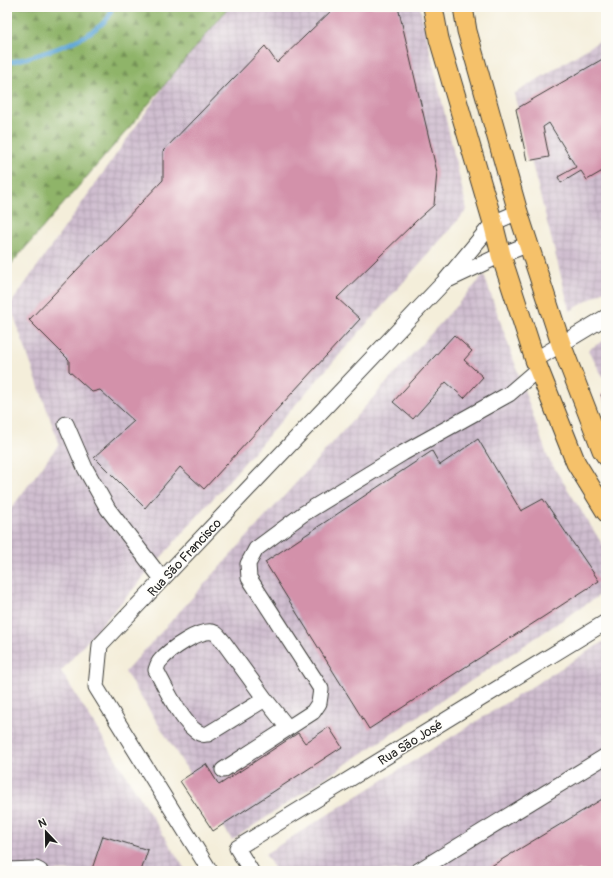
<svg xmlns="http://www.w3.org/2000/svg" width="613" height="878" font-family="Pangolin,sans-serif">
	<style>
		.industrial { fill: url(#industrial-grid) }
		.forest { fill: url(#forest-firs); stroke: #566842 }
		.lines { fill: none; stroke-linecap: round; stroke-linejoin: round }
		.stream { stroke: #62a8d8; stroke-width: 4.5 }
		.building { fill: #d391aa }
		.minor-casing { stroke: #3c3c38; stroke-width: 17 }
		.major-casing { stroke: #3c3c38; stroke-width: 21 }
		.minor { stroke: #fff; stroke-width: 15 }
		.major { stroke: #f5c16b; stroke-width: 19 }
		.labels { text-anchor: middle; stroke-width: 3; stroke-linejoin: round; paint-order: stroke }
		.street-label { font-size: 13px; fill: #1c1c1c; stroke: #fdfcf7 }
	</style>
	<defs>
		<pattern id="industrial-grid" width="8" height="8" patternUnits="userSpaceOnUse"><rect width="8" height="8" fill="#cfbdcf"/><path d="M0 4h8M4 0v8" fill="none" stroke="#b1a2b1"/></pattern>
		<pattern id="forest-firs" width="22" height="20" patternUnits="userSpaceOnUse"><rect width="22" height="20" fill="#8fb469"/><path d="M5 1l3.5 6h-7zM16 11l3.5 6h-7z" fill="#749256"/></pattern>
	</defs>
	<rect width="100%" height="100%" fill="#fdfcf7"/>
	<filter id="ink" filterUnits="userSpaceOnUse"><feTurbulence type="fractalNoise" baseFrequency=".025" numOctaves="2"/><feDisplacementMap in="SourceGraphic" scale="8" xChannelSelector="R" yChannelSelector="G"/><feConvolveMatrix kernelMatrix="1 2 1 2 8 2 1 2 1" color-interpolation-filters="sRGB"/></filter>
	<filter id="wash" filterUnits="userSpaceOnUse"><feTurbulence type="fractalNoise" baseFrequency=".012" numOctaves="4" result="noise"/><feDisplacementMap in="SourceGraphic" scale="16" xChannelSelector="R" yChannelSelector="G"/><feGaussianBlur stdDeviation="0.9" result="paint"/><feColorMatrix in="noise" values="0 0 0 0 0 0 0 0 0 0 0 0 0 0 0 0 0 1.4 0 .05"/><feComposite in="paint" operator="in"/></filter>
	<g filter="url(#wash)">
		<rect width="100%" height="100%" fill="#f4eeda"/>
		<path class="industrial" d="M 220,7 L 420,7 L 467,210 L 61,671 L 186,871 L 7,871 L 7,514 L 59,444 L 10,305 Z
			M 606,37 L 606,290 L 570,311 L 514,94 Z
			M 484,275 L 548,458 L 606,550 L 606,591 L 232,840 L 125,672 Z
			M 606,339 L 606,382 L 588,350 Z
			M 606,640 L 606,871 L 276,871 L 265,854 Z"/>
		<path class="forest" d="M 7,7 L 229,7 L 123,135 L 7,269 Z"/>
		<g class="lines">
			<path class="stream" d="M 7,63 C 37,56 87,42 108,18 C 110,15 111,11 112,7"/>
		</g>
		<g id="blocks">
			<path class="building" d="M 335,7 L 398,7 L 437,172 L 434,205 L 416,221 L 337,298 L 360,319 L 204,489 L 180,467 L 145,508 L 94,457 L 134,421 L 100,390 L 92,392 L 69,371 L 69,360 L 29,320 L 163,180 L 163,151 L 265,46 L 277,63 Z
				M 606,57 L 606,169 L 587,180 L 581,171 L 561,183 L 558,177 L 576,167 L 549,123 L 543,127 L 549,157 L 527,161 L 516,109 Z
				M 454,335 L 472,351 L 464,360 L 483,377 L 464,398 L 446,382 L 413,419 L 393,402 Z
				M 606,392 L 606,403 L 601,395 Z
				M 478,439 L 521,511 L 543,499 L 599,581 L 369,729 L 265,562 L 432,451 L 440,465 Z
				M 329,727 L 342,747 L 213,831 L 180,781 L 206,764 L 219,785 L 298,733 L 305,743 Z
				M 604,798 L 606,802 L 606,871 L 483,871 Z
				M 103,836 L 148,850 L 141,871 L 98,871 L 92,869 Z"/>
		</g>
	</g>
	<g filter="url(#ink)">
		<use href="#blocks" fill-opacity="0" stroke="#3c3c38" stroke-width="1"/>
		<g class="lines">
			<defs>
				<path id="minor" d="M 450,279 L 501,255 L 529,244
					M 535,360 L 606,317
					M 66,424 L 85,468 L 108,509 L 162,579
					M 265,699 L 208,734 C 206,734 204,735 202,734 C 185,730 164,685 156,670 C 157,667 158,663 160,661 C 168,651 202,626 215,633 C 217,634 220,638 222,640 L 265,699 L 288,728
					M 223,770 L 313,712 L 319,703 L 321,689 L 249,578 L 248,564 L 256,549 L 303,514 L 403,453 L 509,394 L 538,369
					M 7,870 L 36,869 L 40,871
					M 210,871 L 96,687 L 100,645 L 445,281 L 493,223 L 518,212
					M 251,871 L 237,848 L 606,622
					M 418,871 L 606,756"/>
				<path id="major" d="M 433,7 L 439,39 L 493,223 L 501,255 L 535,360 L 576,463 L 606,512
					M 463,7 L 467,31 L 518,212 L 561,344 L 602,450 L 606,456"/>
			</defs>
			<use href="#minor" class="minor-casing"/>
			<use href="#major" class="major-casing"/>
			<use href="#minor" class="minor"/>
			<use href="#major" class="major"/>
		</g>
	</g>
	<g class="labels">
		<g class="street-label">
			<text transform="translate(184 557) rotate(-47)" y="5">Rua São Francisco</text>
			<text transform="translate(410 742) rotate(-32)" y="5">Rua São José</text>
		</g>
	</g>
	<rect width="613" height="878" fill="none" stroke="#fdfcf7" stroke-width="24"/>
	<g transform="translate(46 832) rotate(338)" stroke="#fdfcf7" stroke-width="3" paint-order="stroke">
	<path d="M0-3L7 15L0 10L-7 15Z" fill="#1c1c1c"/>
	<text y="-6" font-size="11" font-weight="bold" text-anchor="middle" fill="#1c1c1c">N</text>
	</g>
</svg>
